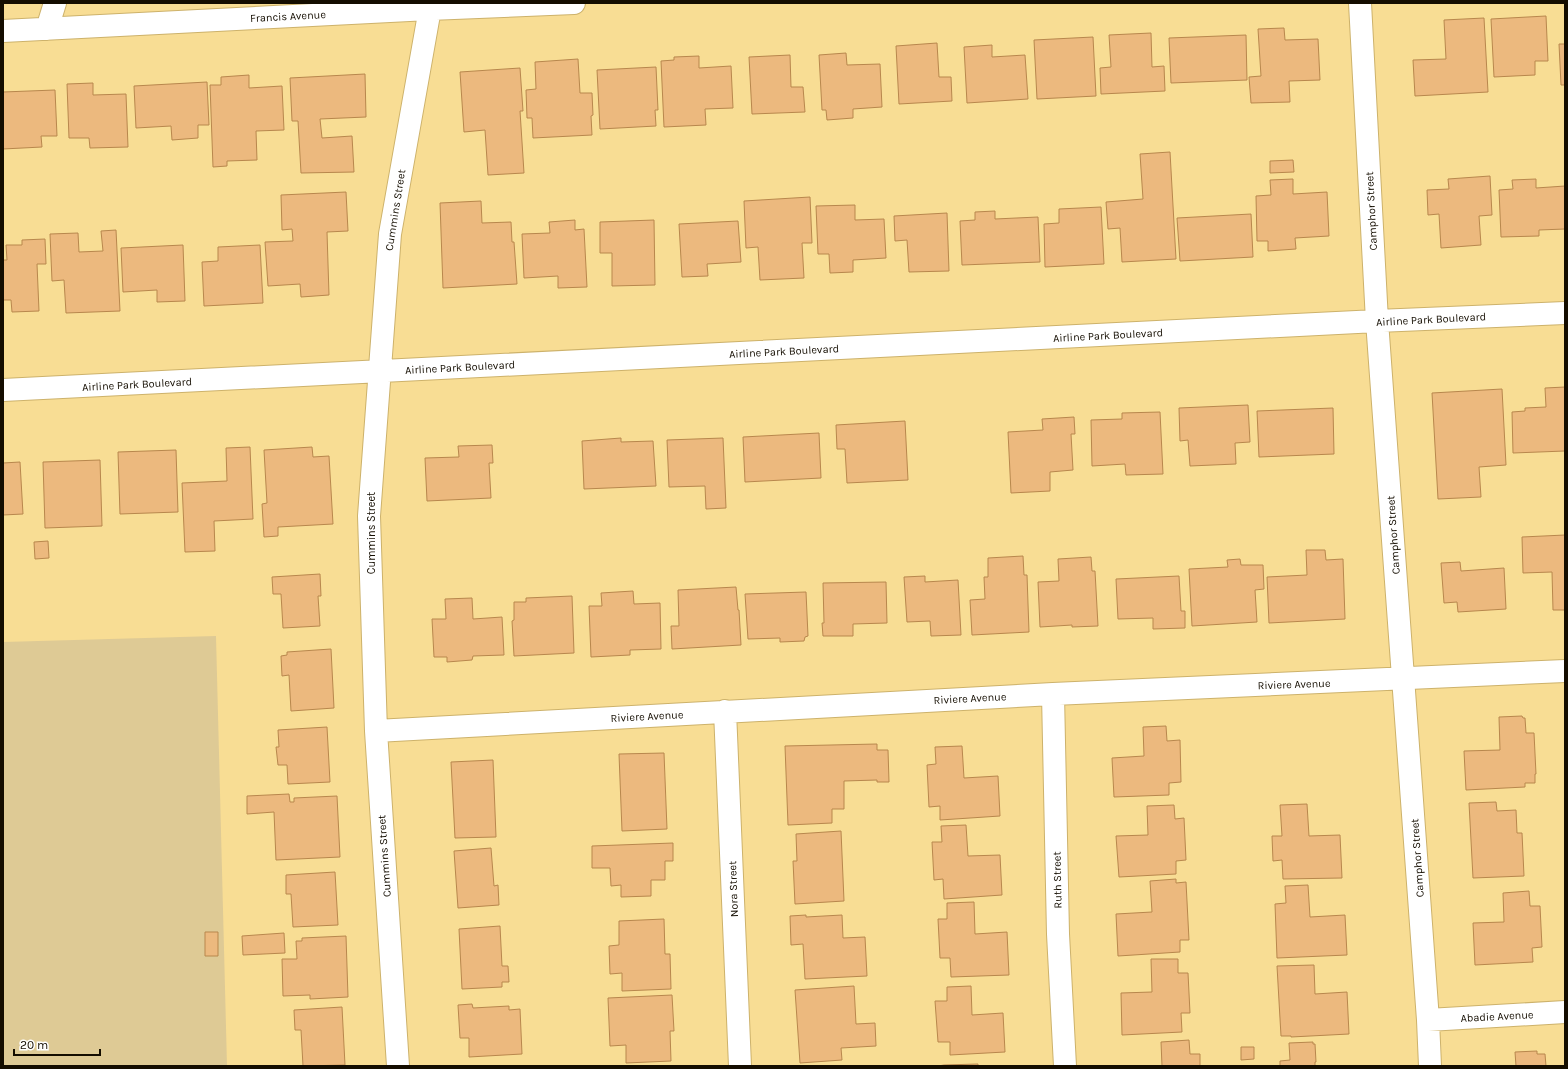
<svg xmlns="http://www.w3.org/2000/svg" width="1568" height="1069" font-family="Karla,sans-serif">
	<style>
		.green { fill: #deca95 }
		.building { fill: #ecb97e; stroke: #b8874d }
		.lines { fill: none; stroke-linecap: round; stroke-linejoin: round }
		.minor-casing { stroke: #cdb26b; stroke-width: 24 }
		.minor { stroke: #fff; stroke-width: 22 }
		.labels { text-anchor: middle; stroke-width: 3; stroke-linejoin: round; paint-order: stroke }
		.street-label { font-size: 11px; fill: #140d00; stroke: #fff }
	</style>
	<rect width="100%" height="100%" fill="#f8dd94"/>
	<path class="green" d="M 216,636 L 227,1066 L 3,1066 L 3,642 Z"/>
	<path class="building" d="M 1546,16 L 1548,61 L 1535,61 L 1535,75 L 1494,77 L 1491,19 Z
		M 1484,18 L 1488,92 L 1415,96 L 1413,60 L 1446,59 L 1444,20 Z
		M 1284,28 L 1285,40 L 1318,39 L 1320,80 L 1289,81 L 1290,102 L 1251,103 L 1249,77 L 1261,76 L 1258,29 Z
		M 1151,33 L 1152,67 L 1164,66 L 1165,91 L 1101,94 L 1100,68 L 1111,67 L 1109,35 Z
		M 1246,35 L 1247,80 L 1171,83 L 1169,38 Z
		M 1093,37 L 1096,96 L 1037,99 L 1034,40 Z
		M 937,43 L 939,77 L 951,77 L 952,101 L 899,104 L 896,46 Z
		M 1559,44 L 1565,44 L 1565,85 L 1561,85 Z
		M 992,45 L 992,57 L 1025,55 L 1028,99 L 967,103 L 964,47 Z
		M 846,53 L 847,65 L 880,64 L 882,107 L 853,109 L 853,118 L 827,120 L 826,110 L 822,110 L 819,55 Z
		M 790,55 L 791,87 L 803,87 L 805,112 L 752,114 L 749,57 Z
		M 699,56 L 699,68 L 731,66 L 733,108 L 705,109 L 706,125 L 664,127 L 661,61 L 674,60 L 674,57 Z
		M 578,59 L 580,93 L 592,93 L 593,115 L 591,116 L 592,135 L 533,138 L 532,118 L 527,118 L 526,90 L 536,89 L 535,62 Z
		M 656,67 L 658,110 L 655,110 L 656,126 L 600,129 L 597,70 Z
		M 520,68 L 523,111 L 520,111 L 524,173 L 488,175 L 485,130 L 464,132 L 460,72 Z
		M 365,74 L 366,117 L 320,119 L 322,138 L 352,136 L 354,172 L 301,173 L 298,121 L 292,121 L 290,78 Z
		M 249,75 L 249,88 L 282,86 L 284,130 L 256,131 L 257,160 L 227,161 L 227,166 L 213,167 L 210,85 L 221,85 L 221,77 Z
		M 207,82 L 209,125 L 198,125 L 198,138 L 172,140 L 171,126 L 136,128 L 134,86 Z
		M 93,83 L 93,95 L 126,94 L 128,147 L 90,148 L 89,138 L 69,138 L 67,84 Z
		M 55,90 L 57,136 L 41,136 L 42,147 L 3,149 L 3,92 Z
		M 1170,152 L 1176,259 L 1122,262 L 1120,228 L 1108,229 L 1106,202 L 1143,199 L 1140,154 Z
		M 1293,160 L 1294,172 L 1270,173 L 1270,161 Z
		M 1490,176 L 1492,215 L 1479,216 L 1481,245 L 1441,248 L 1439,214 L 1428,215 L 1427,190 L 1449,189 L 1448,179 Z
		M 1293,179 L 1293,194 L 1327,192 L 1329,236 L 1295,238 L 1296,249 L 1268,251 L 1268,241 L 1257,241 L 1256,196 L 1271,195 L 1270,180 Z
		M 1536,179 L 1536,188 L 1565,186 L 1565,229 L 1539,230 L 1539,236 L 1501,237 L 1499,190 L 1513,189 L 1512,180 Z
		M 346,192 L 348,231 L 327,232 L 329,295 L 301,297 L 300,284 L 268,286 L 265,242 L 293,241 L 292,229 L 282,230 L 281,195 Z
		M 810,197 L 812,243 L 802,243 L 804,278 L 760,280 L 758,247 L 746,248 L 744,201 Z
		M 481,201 L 482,223 L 511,222 L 512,242 L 514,242 L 517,284 L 443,288 L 440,203 Z
		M 855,205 L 855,220 L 884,219 L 886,258 L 853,260 L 853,272 L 830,273 L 829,254 L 818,254 L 816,206 Z
		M 1101,207 L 1104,264 L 1045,267 L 1044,224 L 1059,223 L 1059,209 Z
		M 995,211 L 995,219 L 1038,217 L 1040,262 L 962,265 L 960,221 L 975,220 L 975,212 Z
		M 947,213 L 949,271 L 909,272 L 907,240 L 895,241 L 894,216 Z
		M 1251,214 L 1253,257 L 1180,261 L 1177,218 Z
		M 575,220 L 575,230 L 584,229 L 587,287 L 558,288 L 558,276 L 524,278 L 522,234 L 550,233 L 549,222 Z
		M 654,220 L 655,285 L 612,286 L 612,253 L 600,253 L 600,222 Z
		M 738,221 L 741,262 L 707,264 L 708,276 L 682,277 L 679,224 Z
		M 116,230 L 120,311 L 66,313 L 64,280 L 52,281 L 50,234 L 78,233 L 79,252 L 103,251 L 101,231 Z
		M 45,239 L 46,264 L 37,264 L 39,311 L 12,312 L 11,300 L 3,300 L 3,260 L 7,260 L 6,245 L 22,245 L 22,240 Z
		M 183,245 L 185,301 L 157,302 L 157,290 L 123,292 L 121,248 Z
		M 260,245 L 263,303 L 204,306 L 202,262 L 218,261 L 218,247 Z
		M 1565,387 L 1565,451 L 1513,453 L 1512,412 L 1525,411 L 1525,408 L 1546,407 L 1545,388 Z
		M 1502,389 L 1506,465 L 1479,467 L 1481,497 L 1438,499 L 1432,393 Z
		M 1248,405 L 1250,442 L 1235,443 L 1236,464 L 1190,466 L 1188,440 L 1180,441 L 1179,408 Z
		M 1333,408 L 1334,454 L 1259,457 L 1257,411 Z
		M 1160,412 L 1163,474 L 1126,475 L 1125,464 L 1092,466 L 1091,420 L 1122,419 L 1122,413 Z
		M 1074,417 L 1075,434 L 1071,434 L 1073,470 L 1050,472 L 1050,491 L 1011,493 L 1008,432 L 1043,430 L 1042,419 Z
		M 905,421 L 908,480 L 847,483 L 845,449 L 837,449 L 836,425 Z
		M 819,433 L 821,478 L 745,482 L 743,437 Z
		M 621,438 L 621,442 L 653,441 L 656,486 L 584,489 L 582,441 Z
		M 723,438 L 726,508 L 706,509 L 705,486 L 669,487 L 667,440 Z
		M 492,445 L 493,463 L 489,463 L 491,498 L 427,501 L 425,458 L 459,457 L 458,446 Z
		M 250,447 L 253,519 L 214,521 L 215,551 L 185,552 L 182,483 L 227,481 L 226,448 Z
		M 312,447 L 313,457 L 329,456 L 333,524 L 278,527 L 278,536 L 264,537 L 262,504 L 267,503 L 264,450 Z
		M 176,450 L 178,512 L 120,514 L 118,452 Z
		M 100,460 L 102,526 L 45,528 L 43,462 Z
		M 20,462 L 23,514 L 3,515 L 3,463 Z
		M 1565,535 L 1565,610 L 1553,610 L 1552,572 L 1523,573 L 1522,537 Z
		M 48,541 L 49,558 L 35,559 L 34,542 Z
		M 1306,550 L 1325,550 L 1326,560 L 1343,559 L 1345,619 L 1269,623 L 1267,577 L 1307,575 Z
		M 1023,556 L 1024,575 L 1027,575 L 1029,632 L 972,635 L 970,600 L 985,599 L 984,577 L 988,577 L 988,558 Z
		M 1091,557 L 1092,571 L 1095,571 L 1098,626 L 1072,627 L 1072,625 L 1040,627 L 1038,582 L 1059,581 L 1058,559 Z
		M 1240,559 L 1241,565 L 1263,565 L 1264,589 L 1255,590 L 1257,622 L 1192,626 L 1189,569 L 1228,567 L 1227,560 Z
		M 1460,562 L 1461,571 L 1504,568 L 1506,609 L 1458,612 L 1457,602 L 1444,603 L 1441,563 Z
		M 320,574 L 321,596 L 318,596 L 320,626 L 283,628 L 281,594 L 273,594 L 272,577 Z
		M 925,576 L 925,582 L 958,580 L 961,635 L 931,636 L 930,621 L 907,622 L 904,577 Z
		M 1179,576 L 1181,611 L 1185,611 L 1185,628 L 1153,629 L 1153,618 L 1118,619 L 1116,579 Z
		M 886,582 L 887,623 L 853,624 L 853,636 L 823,636 L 822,623 L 824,623 L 823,583 Z
		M 736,587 L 738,610 L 739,610 L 741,645 L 672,649 L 671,626 L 679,626 L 678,590 Z
		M 633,591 L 634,604 L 660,603 L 661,649 L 630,650 L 630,655 L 591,657 L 589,606 L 602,606 L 601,593 Z
		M 806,592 L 808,636 L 805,637 L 804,641 L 780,642 L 780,638 L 748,639 L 745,594 Z
		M 572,596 L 574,653 L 514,656 L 512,621 L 514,620 L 514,602 L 526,602 L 526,598 Z
		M 472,598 L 473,619 L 502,617 L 504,655 L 473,656 L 472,660 L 447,662 L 447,657 L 434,657 L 432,619 L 446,619 L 445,599 Z
		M 331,649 L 334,708 L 291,711 L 289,675 L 282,676 L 281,656 L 287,655 L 287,652 Z
		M 1522,716 L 1523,718 L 1525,718 L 1526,733 L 1534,733 L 1536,774 L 1535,774 L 1535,783 L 1525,783 L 1525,787 L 1466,790 L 1464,751 L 1500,750 L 1499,717 Z
		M 1166,726 L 1167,741 L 1180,740 L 1181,782 L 1169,783 L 1169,795 L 1114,797 L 1112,758 L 1144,756 L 1143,727 Z
		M 327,727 L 330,782 L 288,784 L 287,765 L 278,765 L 276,747 L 279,747 L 278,730 Z
		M 877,744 L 877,750 L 888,750 L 889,782 L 877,782 L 877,780 L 844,781 L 844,809 L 832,809 L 832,823 L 788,825 L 785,746 Z
		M 962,746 L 964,778 L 998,776 L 1000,816 L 940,820 L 940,806 L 929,807 L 927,765 L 936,764 L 935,747 Z
		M 664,753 L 667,829 L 622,831 L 619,754 Z
		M 493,760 L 496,837 L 455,838 L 451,762 Z
		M 289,794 L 290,802 L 294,802 L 294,798 L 337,796 L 340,857 L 276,860 L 274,812 L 247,814 L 247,796 Z
		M 1496,802 L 1497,811 L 1516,810 L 1517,833 L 1522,833 L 1524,876 L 1473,878 L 1469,803 Z
		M 1174,805 L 1175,819 L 1184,818 L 1186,860 L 1176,861 L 1176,874 L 1119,877 L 1116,836 L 1148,835 L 1147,806 Z
		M 1280,805 L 1307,804 L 1309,836 L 1340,835 L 1342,878 L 1283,879 L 1282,860 L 1273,861 L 1272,836 L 1282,836 Z
		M 966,825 L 968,856 L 1000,855 L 1002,895 L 944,899 L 943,879 L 934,880 L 932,842 L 942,842 L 941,826 Z
		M 841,831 L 844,901 L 795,904 L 793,861 L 797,861 L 796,834 Z
		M 673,843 L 673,861 L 665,861 L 665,880 L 651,880 L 651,896 L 621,897 L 621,885 L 611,886 L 610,868 L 592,868 L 592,846 Z
		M 491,848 L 494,886 L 498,885 L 499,905 L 458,908 L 454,851 Z
		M 335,872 L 338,925 L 293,927 L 291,894 L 286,894 L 286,875 Z
		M 1176,879 L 1176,883 L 1186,882 L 1189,940 L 1180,940 L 1180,952 L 1118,956 L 1116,914 L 1152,912 L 1150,881 Z
		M 1308,885 L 1310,917 L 1345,915 L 1347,955 L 1277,958 L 1275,904 L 1286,903 L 1285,886 Z
		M 1529,891 L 1530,906 L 1540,906 L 1542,947 L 1532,948 L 1533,962 L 1475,965 L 1473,923 L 1504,922 L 1503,893 Z
		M 974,902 L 975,934 L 1007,932 L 1009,975 L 951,977 L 950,958 L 940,958 L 938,919 L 947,919 L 947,903 Z
		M 806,915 L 806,917 L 842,915 L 843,938 L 865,937 L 867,976 L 805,979 L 803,944 L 791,945 L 790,916 Z
		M 664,919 L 665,954 L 670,954 L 671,989 L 622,991 L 622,973 L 610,974 L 609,946 L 619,945 L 619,921 Z
		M 500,926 L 502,966 L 508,966 L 509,982 L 502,982 L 502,987 L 462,989 L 459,929 Z
		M 205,932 L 218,932 L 218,956 L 205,956 Z
		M 284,933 L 285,953 L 243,955 L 242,936 Z
		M 346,936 L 348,997 L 310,999 L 310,995 L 283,996 L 282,959 L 297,959 L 296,941 L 302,941 L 302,938 Z
		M 1151,959 L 1178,959 L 1178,973 L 1188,973 L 1190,1013 L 1181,1013 L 1182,1032 L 1122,1035 L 1121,993 L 1152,992 Z
		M 1314,965 L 1315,994 L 1347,992 L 1349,1034 L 1291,1037 L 1291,1036 L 1281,1036 L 1277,966 Z
		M 854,986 L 856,1024 L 875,1023 L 876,1046 L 841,1048 L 842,1060 L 800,1063 L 795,990 Z
		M 971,986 L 972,1015 L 1003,1013 L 1005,1052 L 950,1055 L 950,1042 L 938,1042 L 935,1001 L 947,1001 L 947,987 Z
		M 672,995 L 674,1031 L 670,1031 L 671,1061 L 626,1063 L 626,1045 L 610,1046 L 608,998 Z
		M 472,1004 L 473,1008 L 509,1006 L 509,1010 L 520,1009 L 522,1054 L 469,1057 L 469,1038 L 460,1038 L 458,1005 Z
		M 342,1007 L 345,1065 L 303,1066 L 301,1030 L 295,1030 L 294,1010 Z
		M 1189,1040 L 1190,1054 L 1200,1054 L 1200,1066 L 1162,1066 L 1161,1042 Z
		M 1313,1042 L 1313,1044 L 1315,1044 L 1316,1062 L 1315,1062 L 1315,1066 L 1280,1066 L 1280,1061 L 1290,1060 L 1289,1043 Z
		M 1241,1047 L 1254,1047 L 1254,1059 L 1241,1060 Z
		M 1537,1051 L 1537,1054 L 1545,1054 L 1546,1066 L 1516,1066 L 1515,1052 Z
		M 978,1064 L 978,1066 L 938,1066 L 944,1065 Z"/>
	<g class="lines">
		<defs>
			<path id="minor" d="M 1360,3 L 1377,321 L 1428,1020 L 1430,1066
				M 47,29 L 55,3
				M 3,31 L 429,9 L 574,3
				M 3,390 L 1377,321 L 1565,313
				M 1053,694 L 1058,934 L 1065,1066
				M 725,711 L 740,1066
				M 376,731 L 1053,694 L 1565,671
				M 1428,1020 L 1565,1012
				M 398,1066 L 376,731 L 369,516 L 390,234 L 431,3"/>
		</defs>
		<use href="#minor" class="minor-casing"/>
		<use href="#minor" class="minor"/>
	</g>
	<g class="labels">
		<g class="street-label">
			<text transform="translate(288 16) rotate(-3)" y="4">Francis Avenue</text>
			<text transform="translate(395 210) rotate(-81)" y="4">Cummins Street</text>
			<text transform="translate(1371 211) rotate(-93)" y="4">Camphor Street</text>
			<text transform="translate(1431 319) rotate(-3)" y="4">Airline Park Boulevard</text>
			<text transform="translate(1108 335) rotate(-3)" y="4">Airline Park Boulevard</text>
			<text transform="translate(784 351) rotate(-3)" y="4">Airline Park Boulevard</text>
			<text transform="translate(460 367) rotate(-3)" y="4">Airline Park Boulevard</text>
			<text transform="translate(137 384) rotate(-3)" y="4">Airline Park Boulevard</text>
			<text transform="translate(371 533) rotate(-90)" y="4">Cummins Street</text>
			<text transform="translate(1393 535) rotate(-94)" y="4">Camphor Street</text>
			<text transform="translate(1294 684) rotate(-2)" y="4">Riviere Avenue</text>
			<text transform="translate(970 698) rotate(-3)" y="4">Riviere Avenue</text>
			<text transform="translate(647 716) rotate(-3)" y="4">Riviere Avenue</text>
			<text transform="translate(384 856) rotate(-94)" y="4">Cummins Street</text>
			<text transform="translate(1417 858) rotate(-94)" y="4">Camphor Street</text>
			<text transform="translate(1057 880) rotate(-91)" y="4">Ruth Street</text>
			<text transform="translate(733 889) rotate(-92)" y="4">Nora Street</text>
			<text transform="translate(1497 1016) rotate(-3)" y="4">Abadie Avenue</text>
		</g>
	</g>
	<rect width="1568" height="1069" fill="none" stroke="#140d00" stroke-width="8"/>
	<path d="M14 1049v6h86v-6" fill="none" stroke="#140d00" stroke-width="2"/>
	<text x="20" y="1049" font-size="12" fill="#140d00" stroke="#ffffff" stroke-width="3" paint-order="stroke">20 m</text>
</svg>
